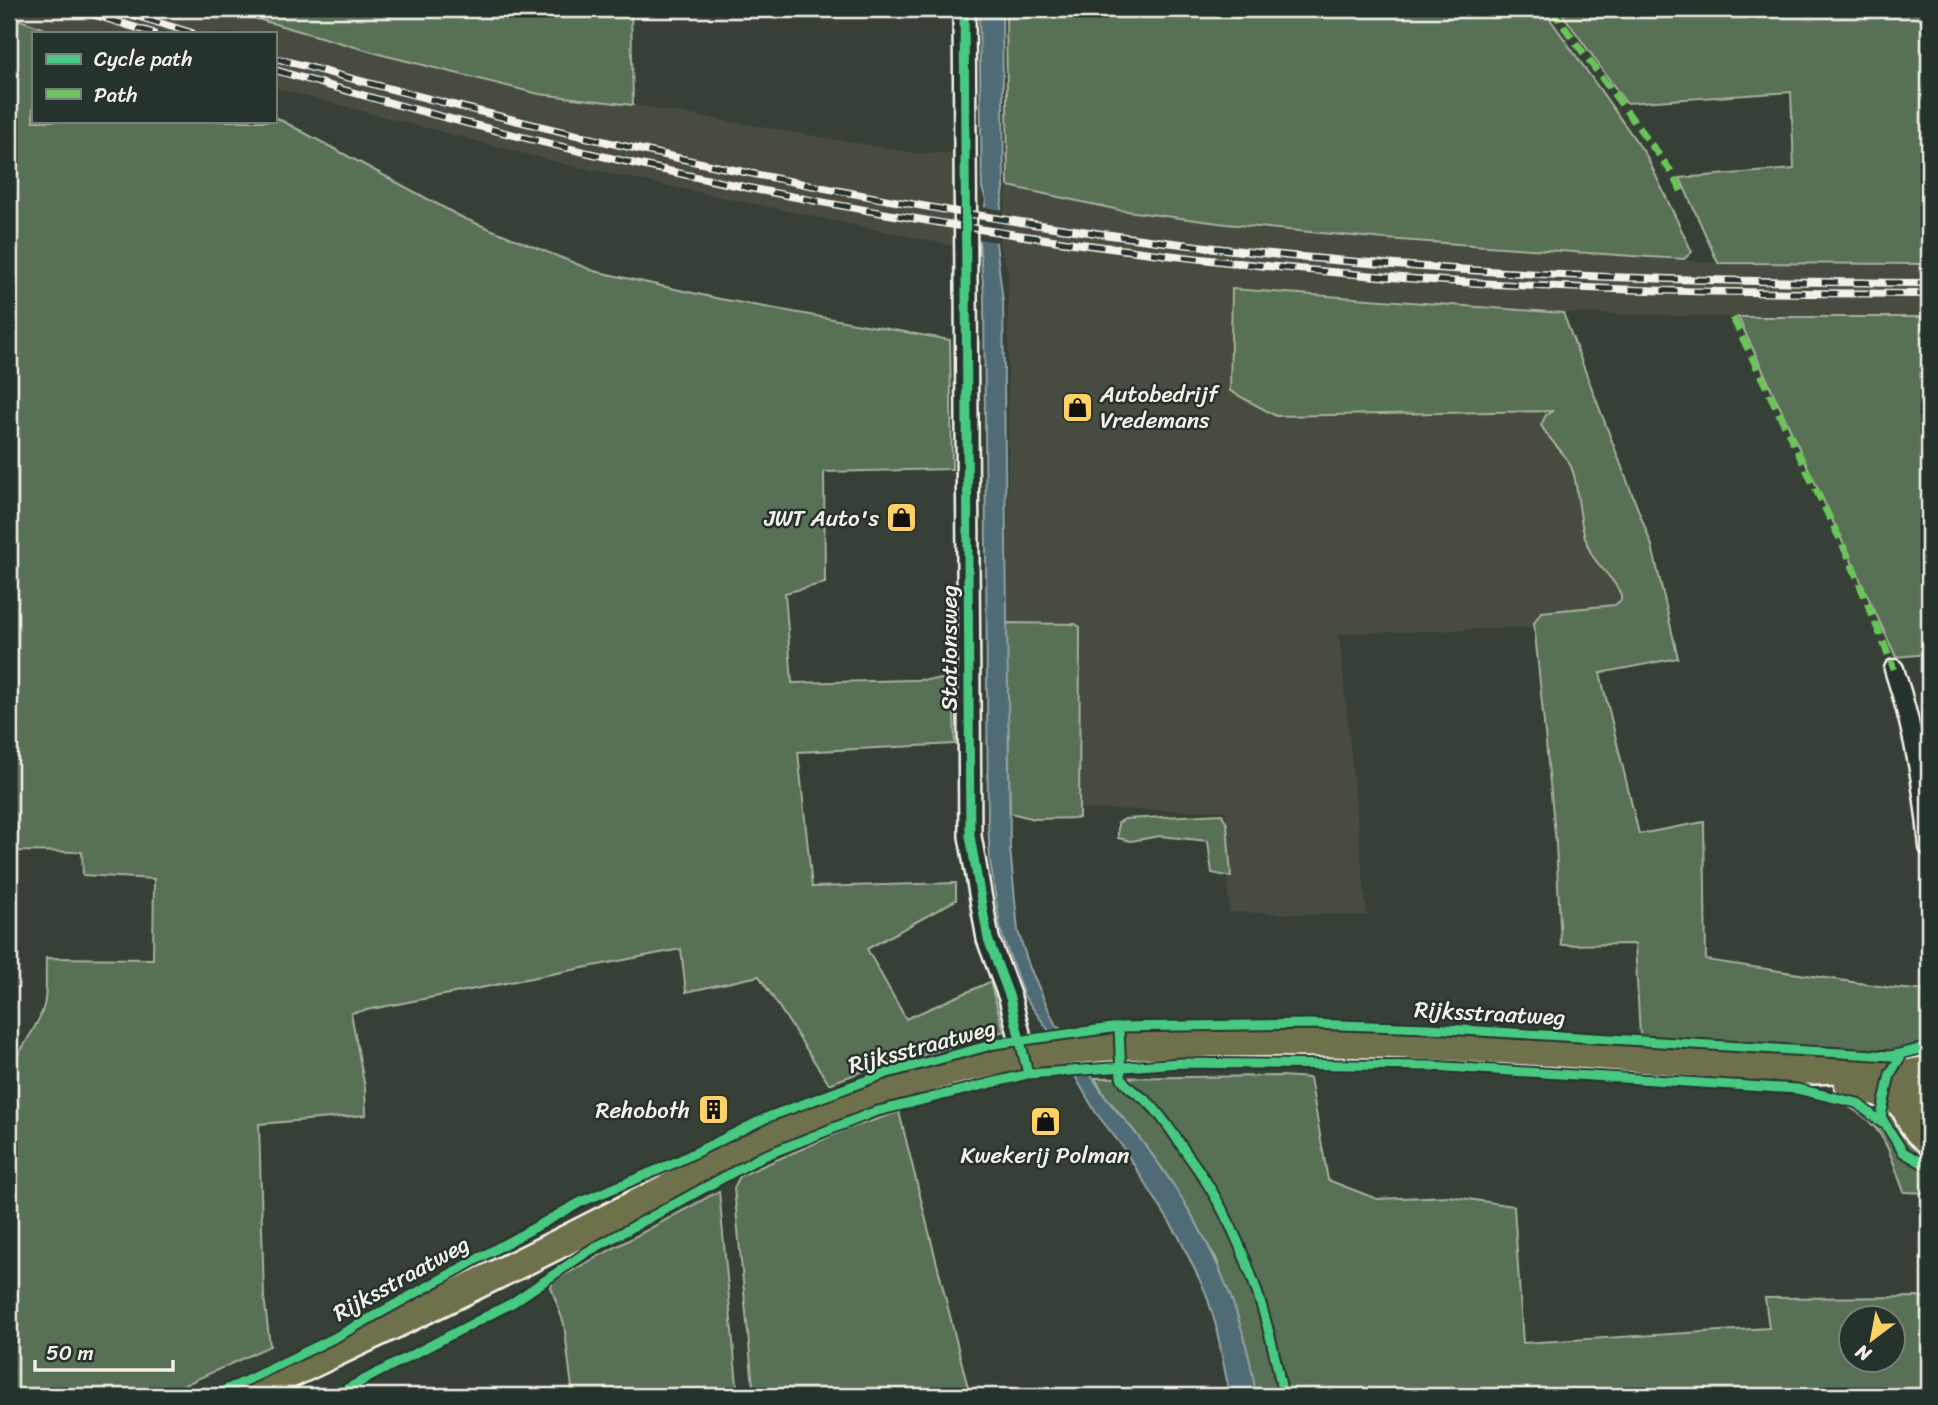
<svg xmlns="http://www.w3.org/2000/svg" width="1938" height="1405" font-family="Sriracha,sans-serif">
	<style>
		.built { fill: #474c3f }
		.green { fill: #586f54; stroke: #a6b09e; stroke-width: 2; fill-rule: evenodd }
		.water { fill: #506c76; stroke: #92a1a4; stroke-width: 2 }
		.pier { fill: #374036 }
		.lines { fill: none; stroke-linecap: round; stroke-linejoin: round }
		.minor-casing { stroke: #f4f1e8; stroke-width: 23 }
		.tertiary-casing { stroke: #f4f1e8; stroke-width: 26 }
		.primary-casing { stroke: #f4f1e8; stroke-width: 33 }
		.minor { stroke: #26332d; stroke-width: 18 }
		.tertiary { stroke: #26332d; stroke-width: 21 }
		.primary { stroke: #6e714b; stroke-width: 28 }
		.rail-casing { stroke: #f4f1e8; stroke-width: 8 }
		.rail { stroke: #26332d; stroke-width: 5; stroke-dasharray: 16; stroke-linecap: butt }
		.quiet { stroke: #6ac65a; stroke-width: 7; stroke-dasharray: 14 7; stroke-linecap: butt }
		.cycleway-casing { stroke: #26332d; stroke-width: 13 }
		.cycleway { stroke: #46c982; stroke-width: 9 }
		.labels { text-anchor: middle; stroke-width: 5; stroke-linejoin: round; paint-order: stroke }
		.poi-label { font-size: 23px; fill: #f4f1e8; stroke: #26332d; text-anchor: end }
		.street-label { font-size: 23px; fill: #f4f1e8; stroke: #26332d }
	</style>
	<rect width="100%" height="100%" fill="#374036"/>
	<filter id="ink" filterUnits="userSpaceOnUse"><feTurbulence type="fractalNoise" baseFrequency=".0143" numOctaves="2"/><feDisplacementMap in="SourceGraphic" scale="14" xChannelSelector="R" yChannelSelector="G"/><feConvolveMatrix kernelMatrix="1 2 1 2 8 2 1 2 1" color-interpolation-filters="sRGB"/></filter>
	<g filter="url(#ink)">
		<path class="built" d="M 9,9 L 223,9 L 383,55 L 539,94 L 633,105 L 915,153 L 958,153 L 959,247 L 564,164 L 275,88 L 275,33 L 56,33 L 9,16 Z
			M 1008,186 L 1119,210 L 1385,239 L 1718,263 L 1929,264 L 1929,317 L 1727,317 L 1563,313 L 1232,289 L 1595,406 L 1668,623 L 1339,634 L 1367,916 L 1229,912 L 1226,811 L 1008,808 L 1008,270 L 999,243 Z"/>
		<path class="green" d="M 223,9 L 631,9 L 633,105 L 539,94 L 383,55 Z
			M 1006,9 L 1543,9 L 1646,155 L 1692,252 L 1684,259 L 1632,256 L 1385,239 L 1226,224 L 1119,210 L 1008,186 Z
			M 1559,9 L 1929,9 L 1929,264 L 1718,263 L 1680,178 L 1794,169 L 1791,92 L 1626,103 Z
			M 9,16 L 56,33 L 33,33 L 33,121 L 275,121 L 275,117 L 463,218 L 594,271 L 720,299 L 950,340 L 952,469 L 824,472 L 825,583 L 785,593 L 792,683 L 953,679 L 955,744 L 798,752 L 812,887 L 956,883 L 956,900 L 867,949 L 906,1019 L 990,982 L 1004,1031 L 920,1056 L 916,1053 L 906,1055 L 829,1084 L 759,976 L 686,992 L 681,949 L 351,1013 L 365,1088 L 366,1115 L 259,1124 L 264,1296 L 270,1346 L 160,1396 L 9,1396 L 9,1074 C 17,1051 35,1033 43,1009 C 48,995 45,974 46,958 L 153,959 L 154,879 L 83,875 L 82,852 L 9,851 Z
			M 1232,289 L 1563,313 L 1652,546 L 1678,658 L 1600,673 L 1639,834 L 1704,822 L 1706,960 L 1892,988 L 1929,991 L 1929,1042 L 1897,1053 L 1640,1036 L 1635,944 L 1561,945 L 1556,844 L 1534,623 L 1541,612 L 1615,605 L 1621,600 L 1621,595 C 1615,579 1600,569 1592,555 C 1579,530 1580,502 1574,475 C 1569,454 1550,443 1541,425 L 1546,415 L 1553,411 L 1276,416 L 1230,391 Z
			M 1738,317 L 1929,317 L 1929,654 L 1896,657 Z
			M 1006,623 L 1075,624 L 1080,627 L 1079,818 L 1035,819 L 1010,813 Z
			M 1222,814 L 1227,824 L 1231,877 L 1212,873 L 1208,841 L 1160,836 L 1131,841 L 1118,838 L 1118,823 L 1125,819 Z
			M 1281,1076 L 1310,1078 L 1328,1180 L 1377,1199 L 1449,1196 L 1514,1206 L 1523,1343 L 1769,1328 L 1765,1298 L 1929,1297 L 1929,1396 L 1256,1396 L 1241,1331 L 1216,1258 L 1135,1132 L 1105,1096 L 1095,1078 ZM 1850,1318 L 1892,1318 L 1892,1360 L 1850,1360 Z
			M 1837,1101 C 1880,1111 1889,1155 1928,1171 L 1929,1193 L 1904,1192 C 1887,1147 1885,1122 1837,1101 Z
			M 1887,1104 L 1920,1148 L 1927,1164 C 1905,1150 1882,1131 1887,1104 Z
			M 899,1112 L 970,1396 L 754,1396 L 734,1188 L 740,1176 L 847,1129 Z
			M 719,1191 L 738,1396 L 573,1396 L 564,1324 L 551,1287 L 553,1281 Z"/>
		<path class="water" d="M 979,9 L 1002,9 L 1004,188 L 996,243 L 1003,302 L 1010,848 L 1018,931 L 1029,966 L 1056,1026 L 1063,1030 C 1078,1052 1091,1077 1106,1098 C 1115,1110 1125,1120 1134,1131 C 1195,1207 1243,1298 1256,1396 L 1230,1396 L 1216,1326 L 1206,1293 L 1179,1237 L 1122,1146 L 1096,1113 L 1049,1031 L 1024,996 L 1001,932 L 990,861 L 988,821 L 984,295 L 979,240 L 986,200 L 982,188 Z"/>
		<path class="pier" d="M 983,207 L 1003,210 L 998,242 L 978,239 Z"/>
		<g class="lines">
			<defs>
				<path id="minor" d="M 1894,669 C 1913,727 1924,786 1929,847"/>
				<path id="tertiary" d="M 964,9 L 970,836 L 988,939 L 1010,998 L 1025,1057"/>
				<path id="primary" d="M 1849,1084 L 1894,1096 L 1908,1111
					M 1909,1092 C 1905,1112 1912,1128 1929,1140
					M 243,1396 C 354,1343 466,1291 576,1235 C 695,1175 814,1109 944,1073 C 1047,1045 1156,1042 1262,1042 C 1443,1041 1623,1057 1803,1070 L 1846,1068 L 1902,1075 L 1920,1072"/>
			</defs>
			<use href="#minor" class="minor-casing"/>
			<use href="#tertiary" class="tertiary-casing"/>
			<use href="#primary" class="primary-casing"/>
			<use href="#minor" class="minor"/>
			<use href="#tertiary" class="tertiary"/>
			<use href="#primary" class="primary"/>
			<defs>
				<path id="rail" d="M 76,9 L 153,33
					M 114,9 L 192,33
					M 275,58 C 578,141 885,210 1198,246 C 1441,275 1685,282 1929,283
					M 275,70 C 629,175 997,245 1365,275 C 1553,291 1741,293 1929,294"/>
			</defs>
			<use href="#rail" class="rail-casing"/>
			<use href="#rail" class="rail"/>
			<path class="quiet" d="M 1551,9 L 1673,174 L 1683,194
				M 1733,318 L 1850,560 L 1894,669"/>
			<defs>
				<path id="cycleway" d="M 964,9 L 970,836 L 988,939 L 1010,998 L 1028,1074
					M 1119,1027 L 1121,1077 C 1128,1090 1138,1093 1148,1102 C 1164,1117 1177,1140 1190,1158 C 1241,1227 1268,1313 1283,1396
					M 1901,1056 L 1890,1074 L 1881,1117 L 1903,1152 L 1929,1167
					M 190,1396 L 215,1394 L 237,1385 L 336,1337 L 581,1202 L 674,1163 L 768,1117 L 884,1074 L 995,1044 L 1119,1027 L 1310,1024 L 1429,1028 L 1891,1056 L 1929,1047
					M 333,1396 L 512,1303 L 587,1252 L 761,1157 L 874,1112 L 1028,1074 L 1180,1063 L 1431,1066 L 1797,1089 L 1857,1103 L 1882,1123"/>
			</defs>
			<use href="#cycleway" class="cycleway-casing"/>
			<use href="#cycleway" class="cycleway"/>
		</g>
	</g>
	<defs>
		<symbol id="shop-square" viewBox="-11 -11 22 22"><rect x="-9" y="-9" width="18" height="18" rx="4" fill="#ffd166" stroke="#26332d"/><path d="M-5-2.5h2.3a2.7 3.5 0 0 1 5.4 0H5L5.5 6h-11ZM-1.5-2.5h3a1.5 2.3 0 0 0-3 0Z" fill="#111"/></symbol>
		<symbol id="building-square" viewBox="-11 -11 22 22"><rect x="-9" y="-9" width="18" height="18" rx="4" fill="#ffd166" stroke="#26332d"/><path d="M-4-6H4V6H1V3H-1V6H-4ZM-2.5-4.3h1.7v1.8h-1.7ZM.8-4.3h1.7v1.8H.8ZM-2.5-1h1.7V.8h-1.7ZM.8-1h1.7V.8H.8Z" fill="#111"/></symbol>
	</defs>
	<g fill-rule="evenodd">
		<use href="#shop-square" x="1060" y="390" width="35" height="35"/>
		<use href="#shop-square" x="884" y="500" width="35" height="35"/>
		<use href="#building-square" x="696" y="1092" width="35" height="35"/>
		<use href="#shop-square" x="1028" y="1104" width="35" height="35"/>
	</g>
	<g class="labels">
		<g class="poi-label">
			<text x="1100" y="402" text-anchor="start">Autobedrijf<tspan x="1100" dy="26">Vredemans</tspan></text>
			<text x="879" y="526">JWT Auto's</text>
			<text x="690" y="1118">Rehoboth</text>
			<text x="1045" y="1163" text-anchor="middle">Kwekerij Polman</text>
		</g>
		<g class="street-label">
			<text transform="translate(949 648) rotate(-90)" y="8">Stationsweg</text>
			<text transform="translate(1490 1013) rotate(3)" y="8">Rijksstraatweg</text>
			<text transform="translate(922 1046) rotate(-15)" y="8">Rijksstraatweg</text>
			<text transform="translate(401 1278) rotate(-29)" y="8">Rijksstraatweg</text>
		</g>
	</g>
	<rect width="1938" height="1405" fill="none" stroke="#26332d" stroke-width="35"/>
	<rect x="18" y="18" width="1903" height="1370" fill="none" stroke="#f4f1e8" stroke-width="2.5" filter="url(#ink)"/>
	<rect x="32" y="32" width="245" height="91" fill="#26332d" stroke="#787f78" stroke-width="2"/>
	<rect x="46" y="54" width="35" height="10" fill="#46c982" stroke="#787f78" stroke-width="2"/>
	<text x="94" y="66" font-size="21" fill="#f4f1e8">Cycle path</text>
	<rect x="46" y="89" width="35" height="10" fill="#6ac65a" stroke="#787f78" stroke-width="2"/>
	<text x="94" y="102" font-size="21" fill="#f4f1e8">Path</text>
	<g transform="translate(1872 1339) rotate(212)"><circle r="33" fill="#26332d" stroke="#787f78" stroke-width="2"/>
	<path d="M0-5L12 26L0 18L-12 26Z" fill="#ffd166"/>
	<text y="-10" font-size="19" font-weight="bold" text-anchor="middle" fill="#f4f1e8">N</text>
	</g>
	<path d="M35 1360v10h138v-10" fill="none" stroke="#f4f1e8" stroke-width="3.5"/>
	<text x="46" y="1360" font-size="21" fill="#f4f1e8" stroke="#26332d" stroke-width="5" paint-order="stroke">50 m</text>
</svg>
